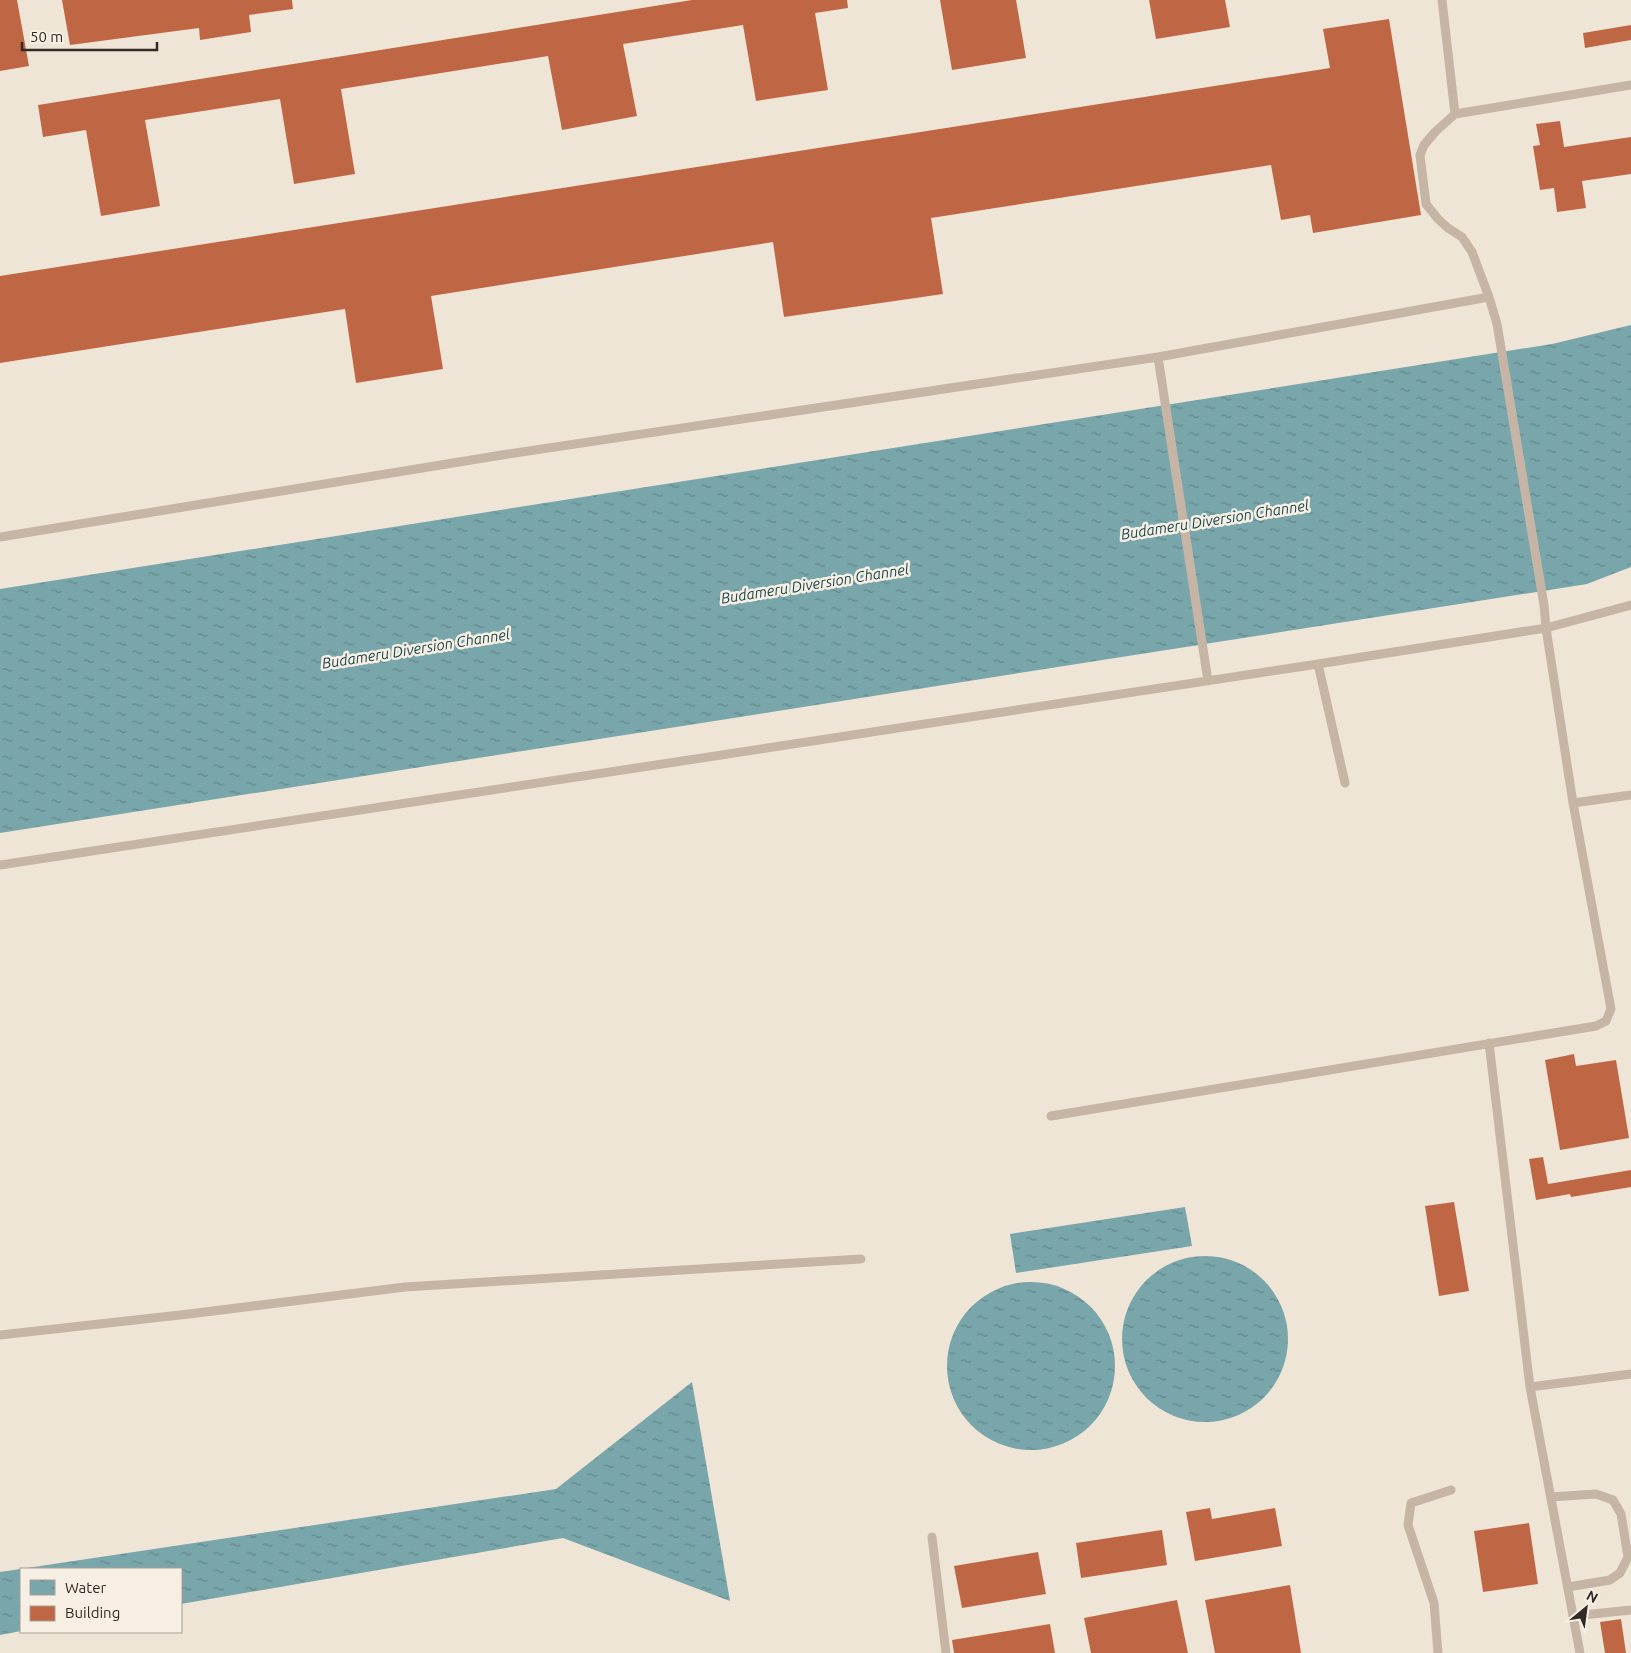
<svg xmlns="http://www.w3.org/2000/svg" width="1631" height="1653" font-family="Ubuntu,sans-serif">
	<style>
		.water { fill: url(#water-ripples) }
		.building { fill: #bf6745 }
		.lines { fill: none; stroke-linecap: round; stroke-linejoin: round }
		.lane { stroke: #c6b5a4; stroke-width: 9 }
		.labels { text-anchor: middle; stroke-width: 5; stroke-linejoin: round; paint-order: stroke }
		.water-label { font-size: 15px; font-style: italic; fill: #1e4b50; stroke: #f7efe3 }
	</style>
	<defs>
		<pattern id="water-ripples" width="26" height="14" patternUnits="userSpaceOnUse" patternTransform="scale(1.25)"><rect width="26" height="14" fill="#78a6aa"/><path d="M2 4q2-2 4 0t4 0M15 11q2-2 4 0t4 0" fill="none" stroke="#63878a"/></pattern>
	</defs>
	<rect width="100%" height="100%" fill="#efe5d7"/>
	<path class="water" d="M 1631,325 L 1631,567 L 1587,584 L 0,833 L 0,589 L 1552,344 Z
		M 1185,1207 L 1192,1246 L 1016,1273 L 1010,1234 Z
		M1122 1339a83 83 0 1 1 166 0a83 83 0 1 1-166 0Z
		M947 1366a84 84 0 1 1 168 0a84 84 0 1 1-168 0Z
		M 692,1382 L 730,1601 L 563,1538 L 181,1604 L 181,1569 L 21,1569 L 21,1631 L 0,1635 L 0,1572 L 556,1489 Z"/>
	<path class="building" d="M 0,0 L 17,0 L 29,66 L 0,71 Z
		M 62,0 L 292,0 L 293,9 L 249,15 L 251,32 L 200,40 L 199,28 L 70,45 Z
		M 692,0 L 847,0 L 848,8 L 815,13 L 828,90 L 756,101 L 743,25 L 623,44 L 637,116 L 562,130 L 548,56 L 341,89 L 355,174 L 294,184 L 280,99 L 145,120 L 160,206 L 101,216 L 86,130 L 43,137 L 38,105 Z
		M 940,0 L 1016,0 L 1026,58 L 952,70 Z
		M 1149,0 L 1225,0 L 1230,27 L 1156,39 Z
		M 1389,19 L 1421,215 L 1313,233 L 1310,215 L 1281,220 L 1271,165 L 931,218 L 943,294 L 784,317 L 773,242 L 431,296 L 443,369 L 356,383 L 345,309 L 0,363 L 0,276 L 1330,68 L 1323,29 Z
		M 1631,25 L 1631,40 L 1585,48 L 1583,33 Z
		M 1560,121 L 1564,147 L 1631,137 L 1631,174 L 1582,181 L 1586,208 L 1557,212 L 1554,188 L 1540,190 L 1533,146 L 1540,145 L 1536,124 Z
		M 1574,1054 L 1576,1066 L 1616,1060 L 1629,1138 L 1560,1150 L 1545,1060 Z
		M 1543,1157 L 1548,1184 L 1631,1170 L 1631,1187 L 1571,1197 L 1570,1194 L 1536,1200 L 1529,1159 Z
		M 1454,1202 L 1469,1291 L 1439,1296 L 1425,1206 Z
		M 1210,1508 L 1212,1519 L 1275,1508 L 1282,1546 L 1195,1561 L 1186,1512 Z
		M 1529,1523 L 1538,1584 L 1483,1592 L 1474,1531 Z
		M 1162,1530 L 1167,1565 L 1081,1578 L 1076,1543 Z
		M 1038,1552 L 1046,1594 L 962,1608 L 954,1566 Z
		M 1290,1585 L 1301,1653 L 1215,1653 L 1205,1600 Z
		M 1177,1600 L 1188,1653 L 1091,1653 L 1084,1618 Z
		M 1621,1619 L 1626,1653 L 1605,1653 L 1600,1622 Z
		M 1050,1624 L 1055,1653 L 954,1653 L 952,1640 Z"/>
	<g class="lines">
		<path class="lane" d="M 1442,0 L 1455,114
			M 1158,357 L 1208,681
			M 0,537 L 508,454 L 1158,357 L 1489,297
			M 1318,664 L 1345,783
			M 1573,803 L 1631,795
			M 0,865 L 1318,664 L 1546,628 L 1631,605
			M 1489,1043 L 1530,1387 L 1580,1653
			M 1051,1116 L 1596,1026 L 1606,1021 L 1611,1009 L 1573,803 L 1546,628 L 1544,605 L 1497,324 L 1489,297 L 1472,252 L 1462,237 L 1448,228 L 1438,219 L 1426,204 L 1420,155 L 1424,145 L 1435,132 L 1455,114 L 1631,85
			M 0,1335 L 189,1314 L 405,1287 L 861,1259
			M 1530,1387 L 1631,1374
			M 1551,1497 L 1596,1494 L 1613,1500 L 1621,1514 L 1628,1557 L 1620,1573 L 1610,1580 L 1568,1587
			M 932,1537 L 946,1653
			M 1573,1616 L 1631,1610
			M 1438,1653 L 1434,1603 L 1408,1525 L 1411,1503 L 1451,1490"/>
	</g>
	<g class="labels">
		<g class="water-label">
			<text transform="translate(1215 520) rotate(-9)" y="5">Budameru Diversion Channel</text>
			<text transform="translate(815 584) rotate(-9)" y="5">Budameru Diversion Channel</text>
			<text transform="translate(416 649) rotate(-9)" y="5">Budameru Diversion Channel</text>
		</g>
	</g>
	<rect x="20" y="1568" width="162" height="65" fill="#f7efe3" stroke="#a8a097"/>
	<rect x="30" y="1580" width="25" height="15" fill="url(#water-ripples)" stroke="#a8a097"/>
	<text x="65" y="1593" font-size="15" fill="#322a25">Water</text>
	<rect x="30" y="1606" width="25" height="15" fill="#bf6745" stroke="#a8a097"/>
	<text x="65" y="1618" font-size="15" fill="#322a25">Building</text>
	<g transform="translate(1586 1608) rotate(29)" stroke="#f7efe3" stroke-width="4" paint-order="stroke">
	<path d="M0-4L9 19L0 12L-9 19Z" fill="#322a25"/>
	<text y="-8" font-size="14" font-weight="bold" text-anchor="middle" fill="#322a25">N</text>
	</g>
	<path d="M22 42v8h135v-8" fill="none" stroke="#322a25" stroke-width="2.5"/>
	<text x="30" y="42" font-size="15" fill="#322a25" stroke="#f7efe3" stroke-width="4" paint-order="stroke">50 m</text>
</svg>
